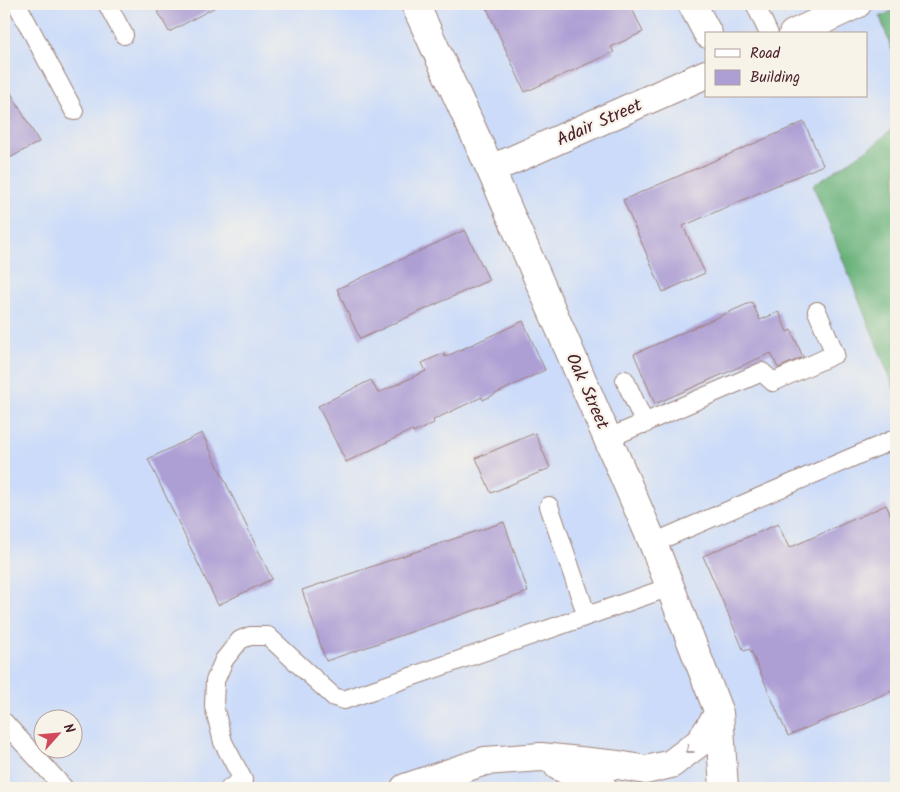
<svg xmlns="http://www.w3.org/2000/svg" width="900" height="792" font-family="Kalam,sans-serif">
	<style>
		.built { fill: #cbdbf9; fill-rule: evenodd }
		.forest { fill: #69b27a; stroke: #5a6852 }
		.building { fill: #ad9ed4 }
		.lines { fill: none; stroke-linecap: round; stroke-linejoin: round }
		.service-casing { stroke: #9c8178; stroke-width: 20 }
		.minor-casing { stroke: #9c8178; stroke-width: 30 }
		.tertiary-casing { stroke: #9c8178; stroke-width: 30 }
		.service { stroke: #fff; stroke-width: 18 }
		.minor { stroke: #fff; stroke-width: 28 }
		.tertiary { stroke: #fff; stroke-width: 28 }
		.oneway { stroke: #ae9aa0 }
		.labels { text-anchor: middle; stroke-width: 4.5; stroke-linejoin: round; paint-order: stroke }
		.street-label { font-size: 18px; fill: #4a1f2b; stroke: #f7f3e8 }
	</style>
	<rect width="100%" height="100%" fill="#f7f3e8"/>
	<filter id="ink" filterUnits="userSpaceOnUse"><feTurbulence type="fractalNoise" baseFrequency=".02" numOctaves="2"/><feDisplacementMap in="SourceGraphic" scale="10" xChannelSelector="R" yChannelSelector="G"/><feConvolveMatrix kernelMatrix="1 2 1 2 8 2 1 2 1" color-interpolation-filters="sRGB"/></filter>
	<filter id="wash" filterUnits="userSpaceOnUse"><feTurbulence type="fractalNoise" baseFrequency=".0096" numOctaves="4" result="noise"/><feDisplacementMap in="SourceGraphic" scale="20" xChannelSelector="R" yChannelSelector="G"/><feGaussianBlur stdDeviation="1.12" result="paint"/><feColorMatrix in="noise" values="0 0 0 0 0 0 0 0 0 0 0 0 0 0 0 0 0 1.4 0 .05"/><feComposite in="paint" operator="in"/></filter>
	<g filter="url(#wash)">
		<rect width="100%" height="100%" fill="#ede3c5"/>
		<path class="built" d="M 4,4 L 896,4 L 896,9 L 880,17 L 896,61 L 896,125 L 873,146 L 813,185 L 896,393 L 896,788 L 4,788 ZM 706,34 L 866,34 L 866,96 L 706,96 ZM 42,720 L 72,720 L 72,750 L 42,750 Z"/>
		<path class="forest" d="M 896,9 L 896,61 L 880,17 Z
			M 896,125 L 896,393 L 813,185 L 873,146 Z"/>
		<g id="blocks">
			<path class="building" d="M 154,4 L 221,4 L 169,32 Z
				M 485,4 L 630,4 L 643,32 L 611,47 L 614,52 L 525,92 Z
				M 4,81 L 39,142 L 4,161 Z
				M 804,122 L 823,165 L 683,226 L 705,273 L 663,292 L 623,200 Z
				M 465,230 L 489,280 L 360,339 L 337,289 Z
				M 752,302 L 760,320 L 779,312 L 787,332 L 791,330 L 803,357 L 778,368 L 771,353 L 655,404 L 634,354 Z
				M 523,321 L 545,370 L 483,400 L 482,397 L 433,420 L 434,423 L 413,433 L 412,430 L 346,462 L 318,406 L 371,380 L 378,393 L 426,371 L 422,363 L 444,353 L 445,357 Z
				M 202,433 L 272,579 L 218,605 L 148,459 Z
				M 535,433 L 550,468 L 491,493 L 476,458 Z
				M 886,505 L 896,527 L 896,689 L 788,736 L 750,649 L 744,651 L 703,556 L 778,524 L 789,548 Z
				M 504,522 L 528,592 L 326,661 L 302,590 Z"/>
		</g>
	</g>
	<g filter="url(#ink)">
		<use href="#blocks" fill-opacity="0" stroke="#9c8178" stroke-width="1"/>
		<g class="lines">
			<defs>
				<path id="service" d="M 17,4 L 74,111
					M 107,4 L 124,35
					M 755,4 L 769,34
					M 625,380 L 645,424
					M 609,438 L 762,372 L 773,382 L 835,354 L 817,311
					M 653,543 L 895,439 L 896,441
					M 587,616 L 670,587
					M 4,722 L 64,788
					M 230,788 L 243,780 L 223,742 L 214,706 L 215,681 L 224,660 L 240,640 L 250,636 L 268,636 L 334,697 L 344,700 L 587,616 L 549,506"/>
				<path id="minor" d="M 692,4 L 708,34
					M 793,34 L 857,4
					M 490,168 L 508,162 L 706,74"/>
				<path id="tertiary" d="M 415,4 L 490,168 L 653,543 L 719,713 L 724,788
					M 558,766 L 603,788
					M 405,788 L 485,761 L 541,757 L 618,765 L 646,770 L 671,764 L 700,742 L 719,713"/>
			</defs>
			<use href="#service" class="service-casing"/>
			<use href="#minor" class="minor-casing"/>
			<use href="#tertiary" class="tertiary-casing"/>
			<use href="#service" class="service"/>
			<use href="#minor" class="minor"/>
			<use href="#tertiary" class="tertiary"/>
		</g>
		<defs><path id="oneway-chevron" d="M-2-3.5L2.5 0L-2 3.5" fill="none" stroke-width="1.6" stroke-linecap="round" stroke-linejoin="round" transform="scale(1.25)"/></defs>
		<use class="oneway" href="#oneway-chevron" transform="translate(689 750) rotate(143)"/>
	</g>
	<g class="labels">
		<g class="street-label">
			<text transform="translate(599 122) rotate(-24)" y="6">Adair Street</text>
			<text transform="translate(588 391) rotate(66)" y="6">Oak Street</text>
		</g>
	</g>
	<rect width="900" height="792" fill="none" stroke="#f7f3e8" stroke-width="20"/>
	<rect x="705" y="32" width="162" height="65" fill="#f7f3e8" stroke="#b29e9c"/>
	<rect x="715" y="49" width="25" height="8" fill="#ffffff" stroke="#b29e9c"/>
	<text x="750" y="58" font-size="15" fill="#4a1f2b">Road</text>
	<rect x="715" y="70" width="25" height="15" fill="#ad9ed4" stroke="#b29e9c"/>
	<text x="750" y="82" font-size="15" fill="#4a1f2b">Building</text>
	<g transform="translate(58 734) rotate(63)"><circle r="24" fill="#f7f3e8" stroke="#b29e9c"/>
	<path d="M0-4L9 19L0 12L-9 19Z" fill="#d1495b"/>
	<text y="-8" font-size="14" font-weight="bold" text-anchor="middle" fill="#4a1f2b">N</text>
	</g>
</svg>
